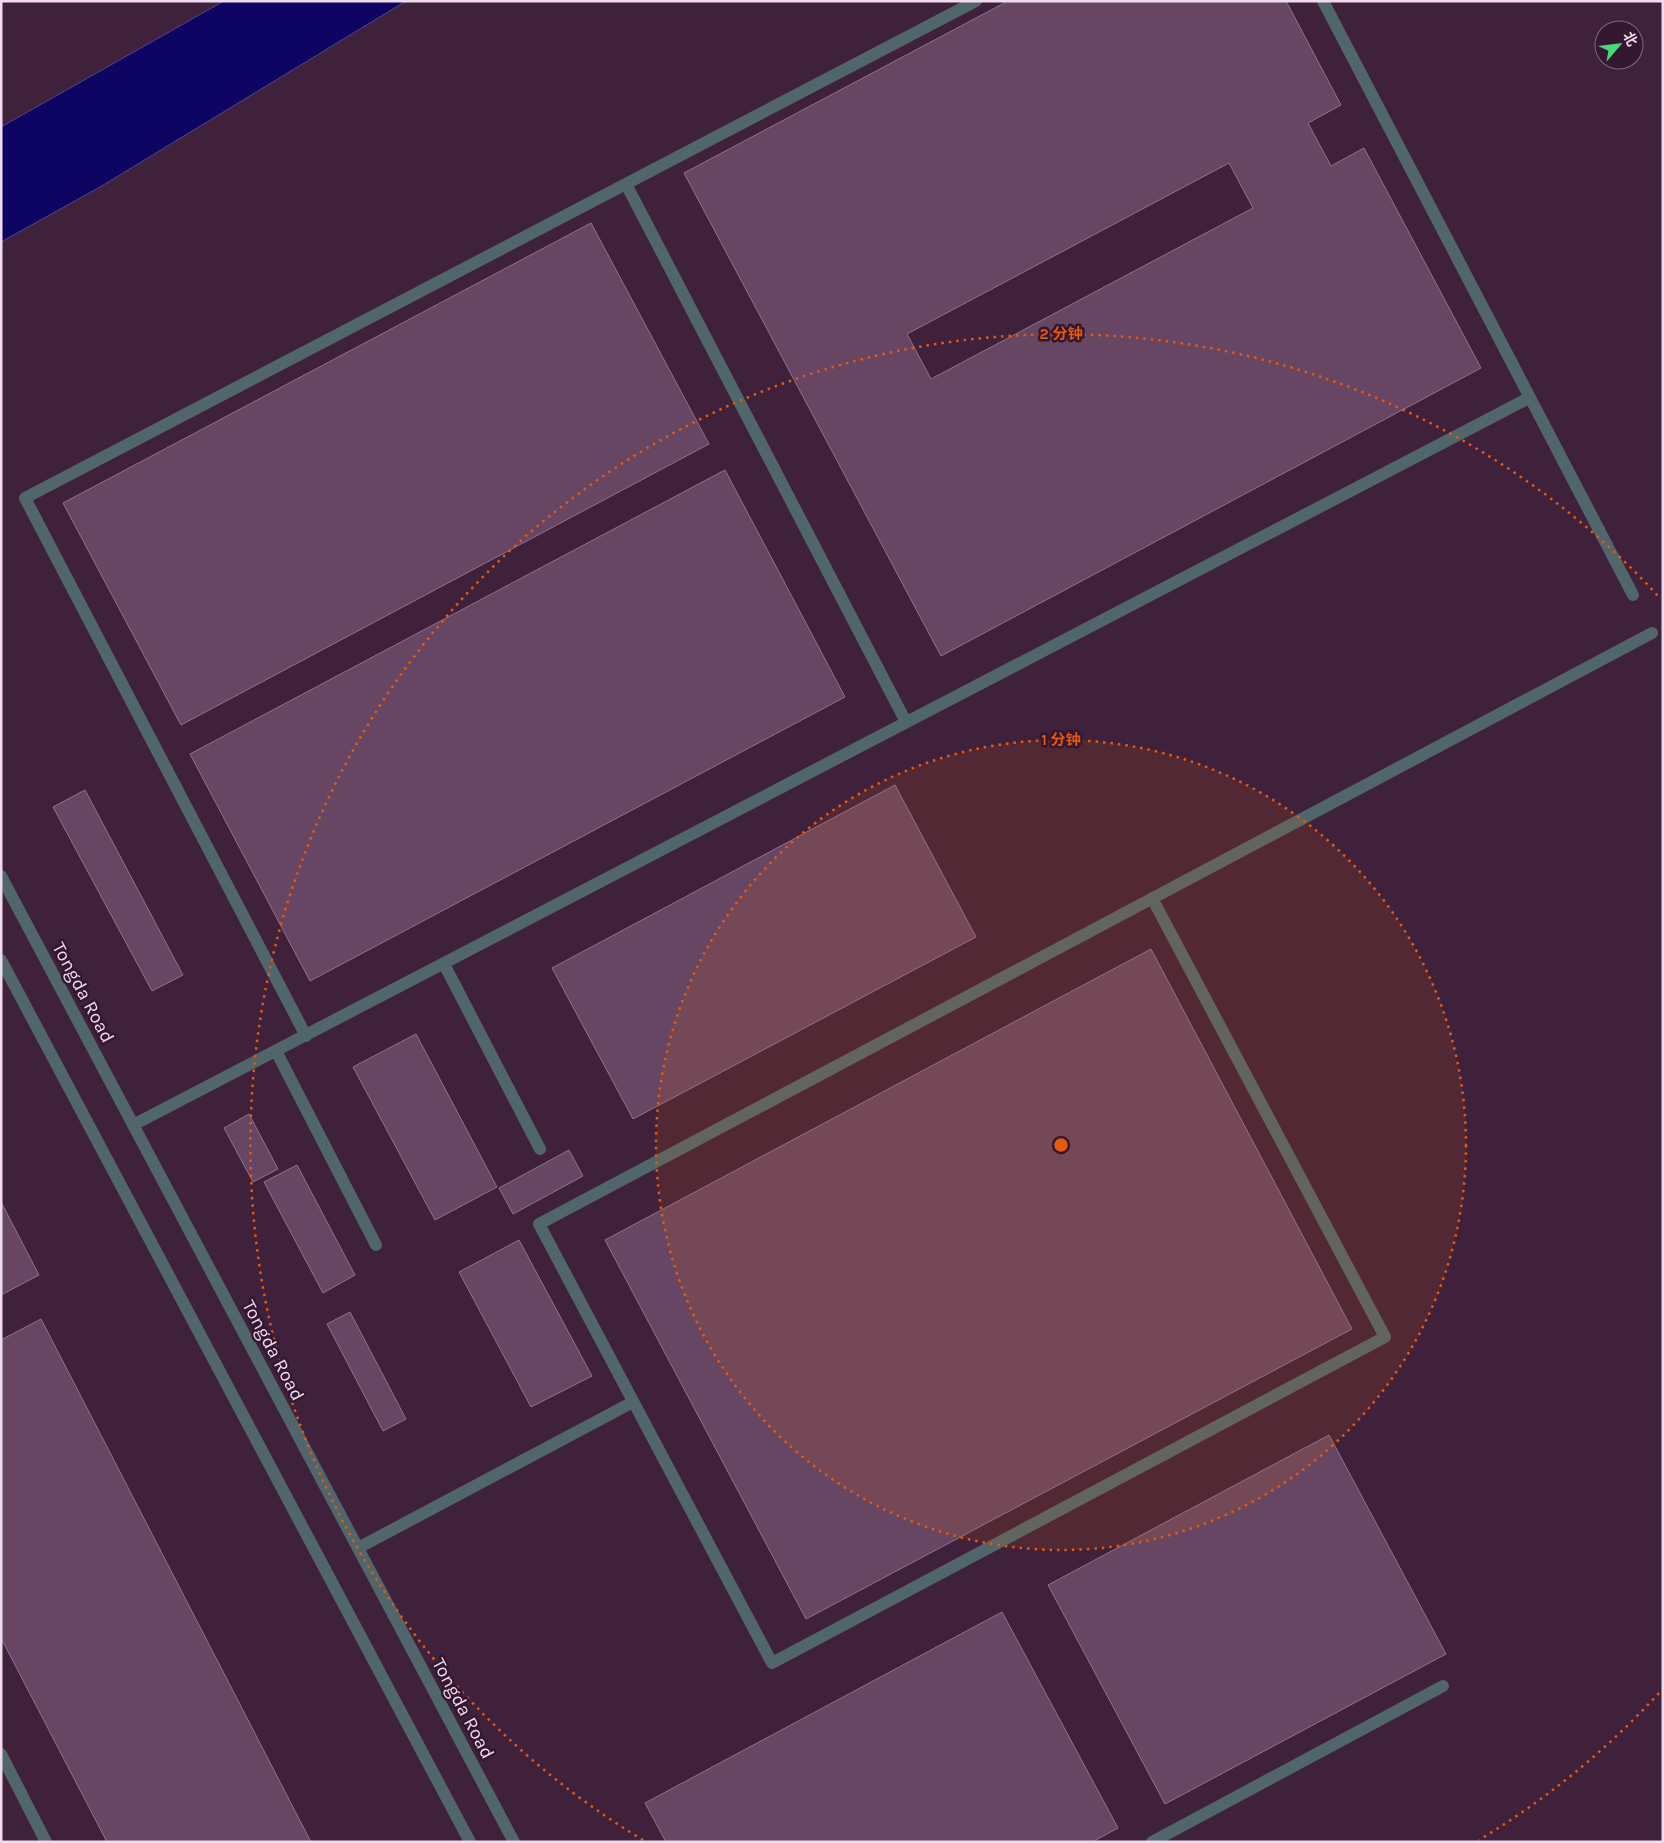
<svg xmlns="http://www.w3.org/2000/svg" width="1664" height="1843" font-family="Karla,'Noto Sans SC',sans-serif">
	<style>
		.water { fill: #0d0561; stroke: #51458b }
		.building { fill: #664662; stroke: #93708f; fill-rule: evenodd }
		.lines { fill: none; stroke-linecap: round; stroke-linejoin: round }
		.service { stroke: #50666a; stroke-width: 12 }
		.tertiary { stroke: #50666a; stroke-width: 12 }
		.ring { fill: none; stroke: #e8590c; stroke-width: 2.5; stroke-dasharray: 2.5 5 }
		.labels { text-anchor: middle; stroke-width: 5; stroke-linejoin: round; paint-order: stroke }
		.street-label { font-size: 19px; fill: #efdbec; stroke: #341731 }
		.centre { fill: #e8590c; stroke: #341731; stroke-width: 2.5 }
		.ring-label { font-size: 15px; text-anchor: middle; font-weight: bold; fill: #e8590c; stroke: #341731; stroke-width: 5; stroke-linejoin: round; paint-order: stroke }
	</style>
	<rect width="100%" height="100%" fill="#3f213c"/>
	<path class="water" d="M 224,1 L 406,1 L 100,187 L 1,242 L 1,127 Z"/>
	<path class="building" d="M 1008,1 L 1286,1 L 1341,105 L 1308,123 L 1331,166 L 1364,148 L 1481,368 L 941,656 L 684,173 ZM 1229,163 L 1253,208 L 931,379 L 907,334 Z
		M 591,223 L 709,444 L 181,725 L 63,503 Z
		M 725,470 L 845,697 L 310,981 L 190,754 Z
		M 895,785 L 976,937 L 633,1119 L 552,968 Z
		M 85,790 L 183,975 L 152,991 L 53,807 Z
		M 1151,949 L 1352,1329 L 806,1619 L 605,1240 Z
		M 416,1034 L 497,1187 L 435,1220 L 353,1067 Z
		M 249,1114 L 278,1169 L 253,1182 L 224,1128 Z
		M 569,1150 L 583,1176 L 513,1214 L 499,1188 Z
		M 297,1165 L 355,1275 L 323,1293 L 264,1182 Z
		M 1,1202 L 39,1275 L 1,1295 Z
		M 519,1240 L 592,1376 L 531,1407 L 459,1272 Z
		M 350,1312 L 406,1419 L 383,1431 L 327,1324 Z
		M 41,1319 L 311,1842 L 107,1842 L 1,1638 L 1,1340 Z
		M 1329,1435 L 1446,1654 L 1165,1804 L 1048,1585 Z
		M 1002,1612 L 1118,1828 L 1092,1842 L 666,1842 L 645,1803 Z"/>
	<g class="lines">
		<path class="service" d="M 1323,1 L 1633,595
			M 626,184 L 906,722
			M 1152,898 L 1385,1337 L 772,1663 L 539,1224 L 1652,633
			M 444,964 L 540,1149
			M 306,1036 L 25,498 L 976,1
			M 276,1051 L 376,1245
			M 133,1125 L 1529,398
			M 358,1548 L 633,1402
			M 1,1754 L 46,1842
			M 1152,1842 L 1443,1686"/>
		<path class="tertiary" d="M 1,876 L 514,1842
			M 1,960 L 470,1842"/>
	</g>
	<circle cx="1061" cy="1145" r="405" fill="#e8590c" fill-opacity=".12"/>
	<g class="ring">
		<circle cx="1061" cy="1145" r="405"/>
		<path d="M1659 1693A811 811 0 0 1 1479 1840M643 1840A811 811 0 1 1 1659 597"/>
	</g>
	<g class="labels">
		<g class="street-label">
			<text transform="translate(84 992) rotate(62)" y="7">Tongda Road</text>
			<text transform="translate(274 1350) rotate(62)" y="7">Tongda Road</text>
			<text transform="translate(464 1708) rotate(62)" y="7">Tongda Road</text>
		</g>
	</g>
	<circle cx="1061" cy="1145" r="8" class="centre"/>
	<g class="ring-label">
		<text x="1061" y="339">2 分钟</text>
		<text x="1061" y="745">1 分钟</text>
	</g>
	<rect width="1664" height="1843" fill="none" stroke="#efdbec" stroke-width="5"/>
	<g transform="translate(1619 45) rotate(62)"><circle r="24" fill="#341731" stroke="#7f657c"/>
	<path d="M0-4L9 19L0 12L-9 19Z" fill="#4ad778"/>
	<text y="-8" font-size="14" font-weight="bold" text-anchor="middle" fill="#efdbec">北</text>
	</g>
</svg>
